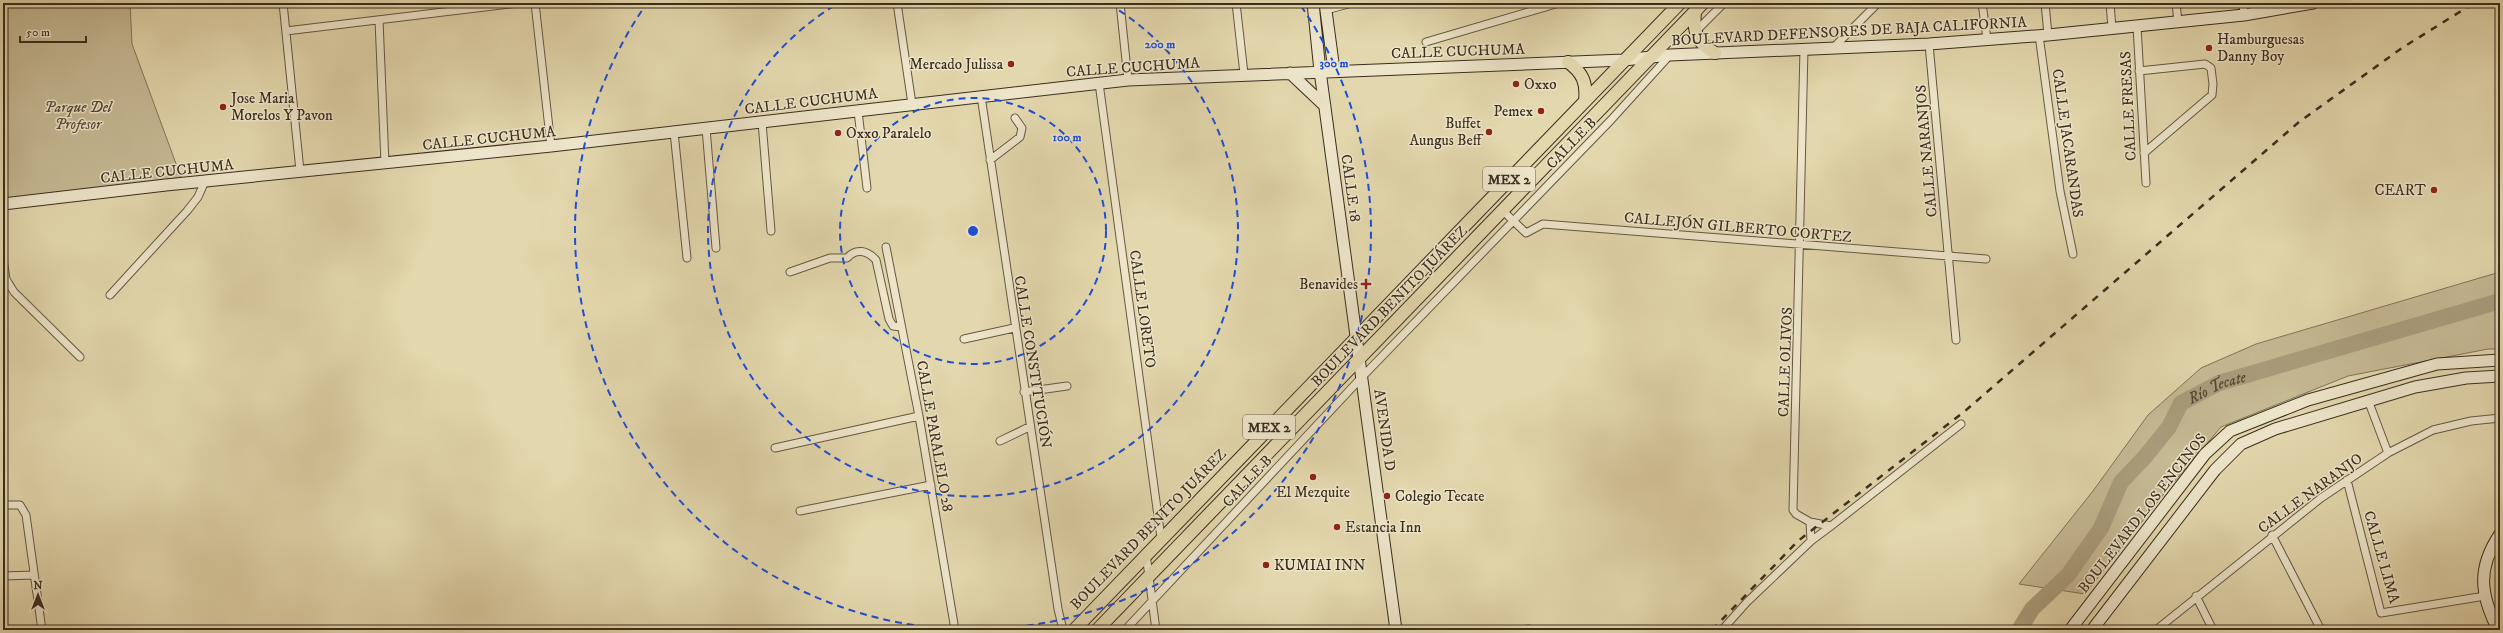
<svg xmlns="http://www.w3.org/2000/svg" width="2503" height="633" font-family="'IM FELL DW Pica',serif">
	<style>
		.green { fill: #c6ba95; stroke: #80745a }
		.lines { fill: none; stroke-linecap: round; stroke-linejoin: round }
		.river { stroke: #aa9d7c; stroke-width: 16 }
		.street-casing { stroke: #655842; stroke-width: 9 }
		.secondary-casing { stroke: #3b2d1e; stroke-width: 13 }
		.primary-casing { stroke: #3b2d1e; stroke-width: 14 }
		.street { stroke: #ede5ca; stroke-width: 7 }
		.secondary { stroke: #ede5ca; stroke-width: 11 }
		.primary { stroke: #e3d7ad; stroke-width: 12 }
		.rail { stroke: #3b2d1e; stroke-width: 2.5; stroke-dasharray: 7 7; stroke-linecap: butt }
		.ring { fill: none; stroke: #1d4ed8; stroke-width: 2; stroke-dasharray: 7 5 }
		.poi-dot { fill: #8f2418; stroke: #ede5ca; stroke-width: 1.5 }
		.labels { text-anchor: middle; stroke-width: 3; stroke-linejoin: round; paint-order: stroke }
		.shield { fill: #ede5ca; stroke: #706452; stroke-width: 1 }
		.shield-label { font-size: 14px; font-weight: bold; fill: #3b2d1e }
		.street-label { font-size: 15px; fill: #3b2d1e; stroke: #ede5ca }
		.poi-label { font-size: 15px; fill: #3b2d1e; stroke: #ede5ca; text-anchor: start }
		.park-label { font-size: 15px; font-style: italic; fill: #574936; stroke: #ede5ca }
		.water-label { font-size: 16px; font-style: italic; fill: #574936; stroke: #ede5ca }
		.centre { fill: #1d4ed8; stroke: #ede5ca; stroke-width: 2 }
		.ring-label { font-size: 12px; text-anchor: middle; font-weight: bold; fill: #1d4ed8; stroke: #ede5ca; stroke-width: 3; stroke-linejoin: round; paint-order: stroke }
	</style>
	<rect width="100%" height="100%" fill="#e3d7ad"/>
	<filter id="stains"><feTurbulence type="fractalNoise" baseFrequency=".005" numOctaves="4"/><feColorMatrix values="0 0 0 0 .2 0 0 0 0 .09 0 0 0 0 .02 0 0 0 .5 -.17"/></filter>
	<radialGradient id="worn" r=".72"><stop offset=".6" stop-color="#630" stop-opacity="0"/><stop offset="1" stop-color="#630" stop-opacity=".3"/></radialGradient>
	<path class="green" d="M 3,3 L 130,3 L 132,44 L 182,180 L 3,201 Z
		M 2500,272 L 2500,349 L 2488,349 L 2348,376 L 2221,427 L 2167,490 L 2085,594 L 2019,584 L 2093,491 L 2148,415 L 2201,368 L 2256,344 Z"/>
	<g class="lines">
		<path class="river" id="s1" d="M 2019,630 L 2032,609 L 2068,575 L 2101,528 L 2121,482 L 2144,458 L 2169,427 L 2181,403 L 2219,383 L 2500,301"/>
		<defs>
			<path id="street" d="M 283,3 L 300,171
				M 535,3 L 551,146
				M 897,3 L 912,104
				M 1120,3 L 1128,80
				M 1236,3 L 1244,74
				M 1982,3 L 1987,39
				M 2045,3 L 2048,35
				M 2110,3 L 2112,28
				M 2176,3 L 2178,22
				M 2243,3 L 2244,15
				M 1326,10 L 1352,3
				M 379,20 L 385,164
				M 2137,26 L 2146,183
				M 286,31 L 518,3
				M 1695,32 L 1724,3
				M 2039,35 L 2060,191 L 2073,254
				M 1426,42 L 1559,3
				M 1929,44 L 1956,340
				M 1833,48 L 1878,3
				M 2139,71 L 2205,64 L 2211,68 L 2213,84 L 2212,95 L 2144,153
				M 1099,83 L 1161,538
				M 981,96 L 1058,609 L 1063,630
				M 858,111 L 867,188
				M 762,122 L 771,231
				M 706,128 L 716,248
				M 674,132 L 687,258
				M 990,160 L 1020,137 L 1022,128 L 1015,118
				M 1503,211 L 1526,233 L 1543,224 L 1986,259
				M 886,247 L 919,416 L 955,630
				M 3,259 L 6,279 L 14,292 L 80,357
				M 790,272 L 830,258 L 847,258 C 856,248 867,250 876,260 L 889,319 L 893,326 L 901,327
				M 110,295 L 187,211 L 198,197 L 205,181
				M 964,339 L 1014,328
				M 1024,392 L 1067,386
				M 2368,400 L 2388,453
				M 1000,441 L 1029,427
				M 775,448 L 919,416
				M 2347,480 L 2381,613 L 2485,596
				M 3,505 L 20,505 L 26,515 L 42,630
				M 800,511 L 931,485
				M 1810,522 L 1831,526 L 1961,424
				M 2272,535 L 2321,630
				M 1811,541 L 1831,526
				M 1146,554 L 1156,630
				M 3,576 L 34,575
				M 2196,596 L 2213,630
				M 1125,630 L 1362,377 L 1611,120 L 1670,55
				M 1518,630 L 1529,629
				M 1722,630 L 1747,602 L 1811,541 L 1810,522 L 1796,514 L 1793,510 L 1804,49
				M 2156,630 L 2321,498 L 2388,453 L 2433,430 L 2471,421 L 2500,418"/>
			<path id="secondary" d="M 1313,3 L 1320,71 L 1396,630
				M 1325,3 L 1334,70
				M 1290,73 L 1325,106
				M 3,204 L 166,185 L 551,146 L 1128,80 L 1624,60 L 1670,55 L 1929,44 L 2048,35 L 2244,15 L 2313,3
				M 2070,630 L 2205,454 L 2230,431 L 2308,400 L 2437,364 L 2500,360
				M 2092,630 L 2215,470 L 2241,444 L 2275,429 L 2415,387 L 2466,378 L 2500,376
				M 2498,630 C 2480,594 2477,568 2500,534"/>
			<path id="primary" d="M 1695,12 C 1693,33 1697,43 1715,53
				M 1568,62 C 1583,73 1587,83 1585,101
				M 1074,630 L 1680,3
				M 1097,630 L 1703,3"/>
		</defs>
		<use href="#street" class="street-casing"/>
		<use href="#secondary" class="secondary-casing"/>
		<use href="#primary" class="primary-casing"/>
		<use href="#street" class="street"/>
		<use href="#secondary" class="secondary"/>
		<use href="#primary" class="primary"/>
		<path class="rail" d="M 1712,630 L 1798,541 L 1965,411 L 2299,122 L 2402,48 L 2474,3"/>
	</g>
	<g class="ring">
		<circle cx="973" cy="231" r="133"/>
		<path d="M1109 4A265 265 0 1 1 837 4"/>
		<path d="M1301 6A398 398 0 1 1 645 6"/>
	</g>
	<g class="poi-dot">
		<circle cx="2209" cy="48" r="4"/>
		<circle cx="1011" cy="64" r="4"/>
		<circle cx="1516" cy="84" r="4"/>
		<circle cx="223" cy="107" r="4"/>
		<circle cx="1541" cy="111" r="4"/>
		<circle cx="1489" cy="132" r="4"/>
		<circle cx="838" cy="133" r="4"/>
		<circle cx="2434" cy="190" r="4"/>
		<path d="M1364 278h4v4h4v4h-4v4h-4v-4h-4v-4h4z"/>
		<circle cx="1313" cy="477" r="4"/>
		<circle cx="1387" cy="496" r="4"/>
		<circle cx="1337" cy="527" r="4"/>
		<circle cx="1266" cy="565" r="4"/>
	</g>
	<g class="labels">
		<g class="shield">
			<rect x="1483" y="167" width="52" height="24" rx="3"/>
			<rect x="1243" y="415" width="52" height="24" rx="3"/>
		</g>
		<g class="shield-label">
			<text x="1509" y="184">MEX 2</text>
			<text x="1269" y="432">MEX 2</text>
		</g>
		<g class="street-label">
			<text transform="translate(1849 31) rotate(-3)" y="5">BOULEVARD DEFENSORES DE BAJA CALIFORNIA</text>
			<text transform="translate(1458 51) rotate(-2)" y="5">CALLE CUCHUMA</text>
			<text transform="translate(1133 67) rotate(-4)" y="5">CALLE CUCHUMA</text>
			<text transform="translate(811 101) rotate(-7)" y="5">CALLE CUCHUMA</text>
			<text transform="translate(2128 106) rotate(-93)" y="5">CALLE FRESAS</text>
			<text transform="translate(489 138) rotate(-6)" y="5">CALLE CUCHUMA</text>
			<text transform="translate(1571 143) rotate(-46)" y="5">CALLE B</text>
			<text transform="translate(2068 143) rotate(82)" y="5">CALLE JACARANDAS</text>
			<text transform="translate(1926 151) rotate(-95)" y="5">CALLE NARANJOS</text>
			<text transform="translate(167 171) rotate(-6)" y="5">CALLE CUCHUMA</text>
			<text transform="translate(1351 188) rotate(82)" y="5">CALLE 18</text>
			<text transform="translate(1738 227) rotate(5)" y="5">CALLEJÓN GILBERTO CORTEZ</text>
			<text transform="translate(1389 306) rotate(-46)" y="5">BOULEVARD BENITO JUÁREZ</text>
			<text transform="translate(1143 309) rotate(82)" y="5">CALLE LORETO</text>
			<text transform="translate(1033 362) rotate(81)" y="5">CALLE CONSTITUCIÓN</text>
			<text transform="translate(1785 362) rotate(-88)" y="5">CALLE OLIVOS</text>
			<text transform="translate(1385 430) rotate(82)" y="5">AVENIDA D</text>
			<text transform="translate(935 436) rotate(80)" y="5">CALLE PARALELO 28</text>
			<text transform="translate(1247 481) rotate(-47)" y="5">CALLE B</text>
			<text transform="translate(2310 493) rotate(-36)" y="5">CALLE NARANJO</text>
			<text transform="translate(2142 513) rotate(-52)" y="5">BOULEVARD LOS ENCINOS</text>
			<text transform="translate(1148 529) rotate(-46)" y="5">BOULEVARD BENITO JUÁREZ</text>
			<text transform="translate(2382 557) rotate(74)" y="5">CALLE LIMA</text>
		</g>
		<g class="poi-label">
			<text x="2217" y="44">Hamburguesas<tspan x="2217" dy="17">Danny Boy</tspan></text>
			<text x="1003" y="69" text-anchor="end">Mercado Julissa</text>
			<text x="1524" y="89">Oxxo</text>
			<text x="231" y="103">Jose Maria<tspan x="231" dy="17">Morelos Y Pavon</tspan></text>
			<text x="1533" y="116" text-anchor="end">Pemex</text>
			<text x="1481" y="128" text-anchor="end">Buffet<tspan x="1481" dy="17">Aungus Beff</tspan></text>
			<text x="846" y="138">Oxxo Paralelo</text>
			<text x="2426" y="195" text-anchor="end">CEART</text>
			<text x="1358" y="289" text-anchor="end">Benavides</text>
			<text x="1313" y="497" text-anchor="middle">El Mezquite</text>
			<text x="1395" y="501">Colegio Tecate</text>
			<text x="1345" y="532">Estancia Inn</text>
			<text x="1274" y="570">KUMIAI INN</text>
		</g>
		<g class="park-label">
			<text x="78" y="112">Parque Del<tspan x="78" dy="17">Profesor</tspan></text>
		</g>
		<g class="water-label">
			<text dy="6" stroke="none"><textPath href="#s1" startOffset="321">Río Tecate</textPath></text>
		</g>
	</g>
	<circle cx="973" cy="231" r="6" class="centre"/>
	<g class="ring-label">
		<text x="1160" y="48">200 m</text>
		<text x="1334" y="67">300 m</text>
		<text x="1067" y="141">100 m</text>
	</g>
	<rect width="2503" height="633" fill="none" stroke="#e3d7ad" stroke-width="16"/>
	<rect x="4" y="4" width="2495" height="625" fill="none" stroke="#3b2d1e" stroke-width="2"/>
	<rect x="8" y="8" width="2487" height="617" fill="none" stroke="#3b2d1e"/>
	<g transform="translate(38 595)" stroke="#ede5ca" stroke-width="3" paint-order="stroke">
	<path d="M0-3L7 15L0 10L-7 15Z" fill="#3b2d1e"/>
	<text y="-6" font-size="11" font-weight="bold" text-anchor="middle" fill="#3b2d1e">N</text>
	</g>
	<path d="M20 36v6h66v-6" fill="none" stroke="#3b2d1e" stroke-width="2"/>
	<text x="26" y="36" font-size="12" fill="#3b2d1e" stroke="#ede5ca" stroke-width="3" paint-order="stroke">50 m</text>
	<rect width="100%" height="100%" filter="url(#stains)"/>
	<rect width="100%" height="100%" fill="url(#worn)"/>
</svg>
